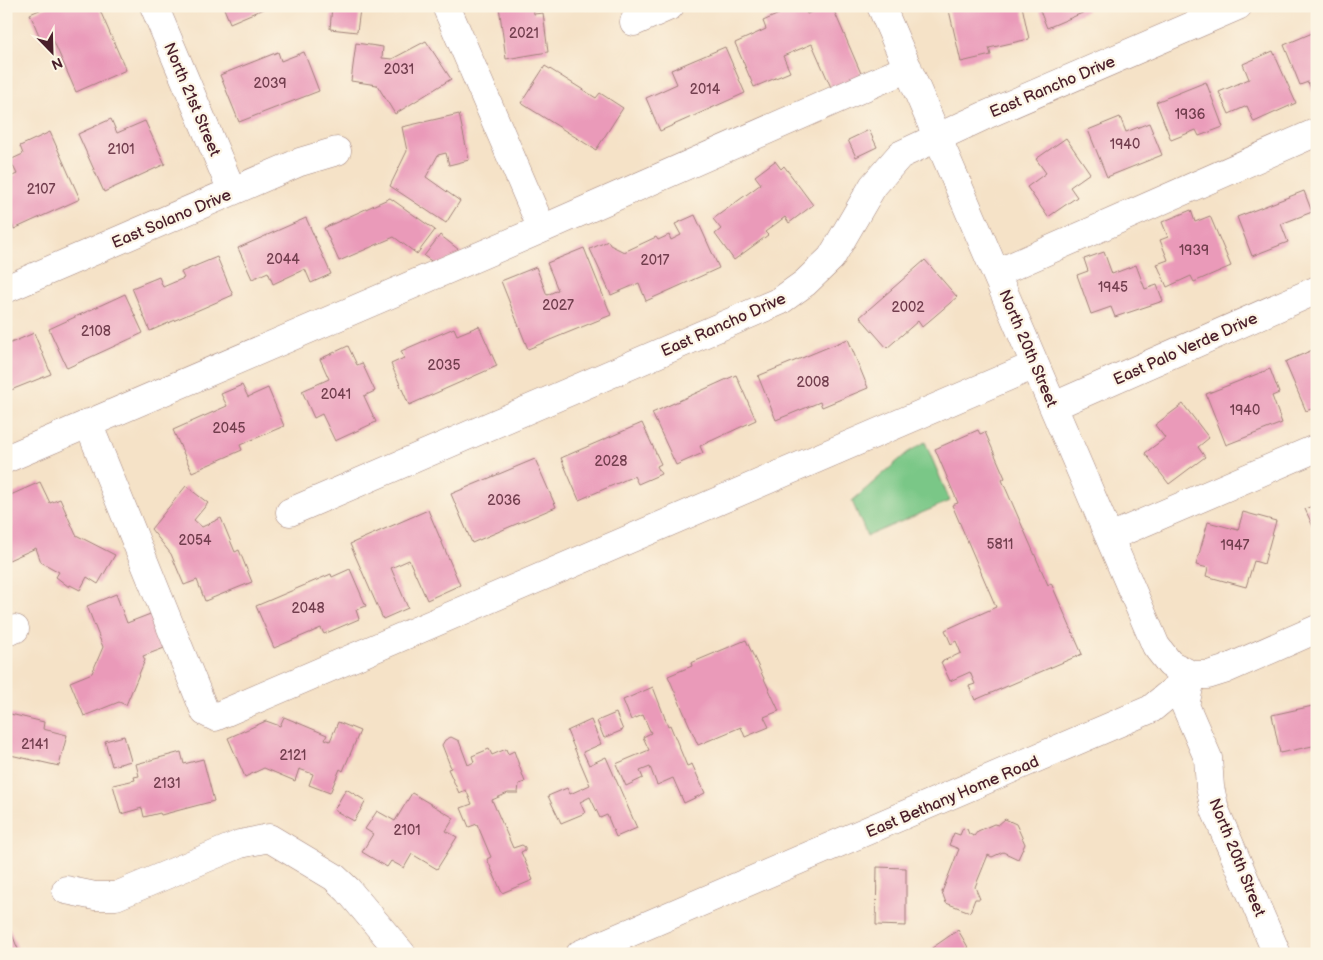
<svg xmlns="http://www.w3.org/2000/svg" width="1323" height="960" font-family="'Balsamiq Sans',sans-serif">
	<style>
		.green { fill: #7ac787; stroke: #627359 }
		.building { fill: #ea9ab9 }
		.lines { fill: none; stroke-linecap: round; stroke-linejoin: round }
		.minor-casing { stroke: #a08079; stroke-width: 29 }
		.minor { stroke: #fff; stroke-width: 28 }
		.labels { text-anchor: middle; stroke-width: 4.5; stroke-linejoin: round; paint-order: stroke }
		.number-label { font-size: 14px; fill: #723e4e }
		.street-label { font-size: 16px; fill: #4a1f2b; stroke: #fcf5e5 }
	</style>
	<rect width="100%" height="100%" fill="#fcf5e5"/>
	<filter id="ink" filterUnits="userSpaceOnUse"><feTurbulence type="fractalNoise" baseFrequency=".02" numOctaves="2"/><feDisplacementMap in="SourceGraphic" scale="10" xChannelSelector="R" yChannelSelector="G"/><feConvolveMatrix kernelMatrix="1 2 1 2 8 2 1 2 1" color-interpolation-filters="sRGB"/></filter>
	<filter id="wash" filterUnits="userSpaceOnUse"><feTurbulence type="fractalNoise" baseFrequency=".0096" numOctaves="4" result="noise"/><feDisplacementMap in="SourceGraphic" scale="20" xChannelSelector="R" yChannelSelector="G"/><feGaussianBlur stdDeviation="1.12" result="paint"/><feColorMatrix in="noise" values="0 0 0 0 0 0 0 0 0 0 0 0 0 0 0 0 0 1.4 0 .05"/><feComposite in="paint" operator="in"/></filter>
	<g filter="url(#wash)">
		<rect width="100%" height="100%" fill="#f5e2c7"/>
		<path class="green" d="M 925,442 L 950,501 L 867,536 L 852,501 L 907,453 Z"/>
		<g id="blocks">
			<path class="building" d="M 49,6 L 98,6 L 126,70 L 76,92 L 51,35 L 41,40 L 30,14 Z
				M 223,6 L 270,6 L 230,23 Z
				M 332,6 L 366,6 L 360,9 L 357,32 L 330,29 Z
				M 499,6 L 533,6 L 534,14 L 543,13 L 548,52 L 506,59 Z
				M 797,6 L 803,6 L 807,14 L 824,6 L 832,6 L 863,78 L 833,92 L 812,44 L 783,56 L 790,72 L 754,87 L 735,43 L 766,29 L 763,21 Z
				M 948,6 L 1022,6 L 1029,39 L 989,48 L 991,55 L 961,62 Z
				M 1038,6 L 1085,6 L 1087,11 L 1047,28 Z
				M 1317,31 L 1317,91 L 1313,93 L 1308,82 L 1300,85 L 1284,45 Z
				M 426,41 L 451,79 L 395,114 L 377,85 L 351,81 L 356,43 L 383,47 L 382,58 L 392,59 Z
				M 725,47 L 745,93 L 660,131 L 646,98 L 677,84 L 671,70 Z
				M 1273,51 L 1296,103 L 1254,122 L 1247,106 L 1229,114 L 1219,92 L 1249,79 L 1243,64 Z
				M 278,52 L 281,61 L 304,52 L 319,91 L 239,122 L 220,75 Z
				M 545,66 L 596,98 L 600,93 L 623,108 L 596,150 L 521,103 Z
				M 1206,82 L 1223,127 L 1199,136 L 1196,130 L 1171,140 L 1156,102 Z
				M 459,114 L 469,160 L 449,165 L 446,153 L 438,155 L 426,177 L 460,201 L 446,223 L 390,186 L 407,151 L 402,127 Z
				M 1120,117 L 1126,132 L 1149,123 L 1162,155 L 1107,177 L 1088,130 Z
				M 111,119 L 117,133 L 145,121 L 165,164 L 104,192 L 78,134 Z
				M 869,130 L 877,147 L 856,157 L 848,140 Z
				M 50,132 L 80,199 L 14,229 L 6,212 L 6,179 L 17,174 L 10,160 L 23,154 L 20,146 Z
				M 1066,138 L 1090,173 L 1070,187 L 1077,197 L 1048,217 L 1027,187 L 1046,173 L 1036,159 Z
				M 775,161 L 781,169 L 784,166 L 813,205 L 789,223 L 785,217 L 765,232 L 768,235 L 734,260 L 715,234 L 721,229 L 713,219 L 761,184 L 755,176 Z
				M 1304,191 L 1312,212 L 1281,224 L 1288,242 L 1252,256 L 1237,217 Z
				M 390,198 L 435,230 L 417,254 L 394,237 L 339,261 L 324,228 Z
				M 1191,210 L 1195,222 L 1210,216 L 1231,266 L 1194,282 L 1191,276 L 1167,287 L 1157,264 L 1168,260 L 1160,240 L 1168,237 L 1162,222 Z
				M 695,215 L 719,268 L 646,301 L 639,283 L 611,295 L 590,249 L 608,241 L 610,245 L 624,252 L 656,237 L 658,240 L 669,235 L 671,240 L 681,235 L 675,224 Z
				M 306,218 L 331,274 L 311,283 L 305,269 L 273,284 L 268,272 L 252,279 L 238,248 Z
				M 440,235 L 463,253 L 437,265 L 424,256 Z
				M 584,248 L 611,315 L 528,349 L 501,281 L 536,267 L 547,295 L 558,290 L 547,263 Z
				M 1104,252 L 1112,274 L 1136,265 L 1145,289 L 1157,285 L 1163,301 L 1115,317 L 1111,307 L 1091,314 L 1077,275 L 1088,271 L 1084,259 Z
				M 217,257 L 233,295 L 150,331 L 132,288 L 159,277 L 163,287 L 184,278 L 181,272 Z
				M 925,260 L 957,297 L 922,327 L 918,321 L 887,348 L 860,317 Z
				M 125,294 L 143,333 L 67,368 L 49,329 Z
				M 479,326 L 497,366 L 409,405 L 391,364 L 404,358 L 401,351 L 454,328 L 457,335 Z
				M 34,333 L 51,374 L 6,392 L 6,345 Z
				M 848,339 L 868,388 L 822,407 L 820,402 L 776,420 L 758,376 Z
				M 348,346 L 357,365 L 362,363 L 375,391 L 364,396 L 376,422 L 335,441 L 322,414 L 314,418 L 302,391 L 329,379 L 320,359 Z
				M 1317,348 L 1317,407 L 1306,411 L 1285,362 Z
				M 1270,369 L 1279,393 L 1272,396 L 1282,423 L 1226,445 L 1206,394 Z
				M 736,375 L 756,420 L 700,446 L 703,453 L 676,465 L 652,413 Z
				M 242,385 L 248,397 L 268,388 L 284,426 L 240,445 L 242,450 L 192,472 L 173,430 L 227,406 L 221,394 Z
				M 1183,404 L 1209,438 L 1198,447 L 1205,457 L 1169,484 L 1145,453 L 1165,438 L 1155,425 Z
				M 642,423 L 661,464 L 657,466 L 661,474 L 638,484 L 634,476 L 579,500 L 561,458 Z
				M 978,430 L 980,434 L 985,432 L 1005,478 L 1002,480 L 1048,585 L 1051,583 L 1082,654 L 975,700 L 969,686 L 975,684 L 970,672 L 950,681 L 941,662 L 961,653 L 956,641 L 951,644 L 945,630 L 996,607 L 952,505 L 958,503 L 935,449 Z
				M 535,459 L 556,507 L 472,543 L 451,494 Z
				M 40,482 L 50,503 L 60,499 L 76,535 L 115,555 L 98,584 L 87,577 L 80,590 L 70,585 L 69,587 L 56,577 L 59,572 L 41,562 L 36,548 L 9,560 L 6,553 L 6,529 L 13,526 L 6,510 L 6,497 Z
				M 186,486 L 208,503 L 194,520 L 202,527 L 221,518 L 235,552 L 239,550 L 252,582 L 205,601 L 197,580 L 184,585 L 171,554 L 151,529 Z
				M 1317,504 L 1317,535 L 1305,509 Z
				M 428,510 L 460,585 L 427,600 L 409,560 L 391,568 L 408,608 L 383,619 L 350,544 Z
				M 1243,512 L 1276,521 L 1264,564 L 1254,561 L 1246,587 L 1206,576 L 1208,568 L 1196,565 L 1208,522 L 1238,530 Z
				M 350,569 L 366,606 L 356,610 L 359,619 L 324,634 L 321,628 L 274,648 L 256,606 L 331,574 L 332,577 Z
				M 116,594 L 127,623 L 153,613 L 167,647 L 143,656 L 145,660 L 126,705 L 119,702 L 84,716 L 70,682 L 92,673 L 103,647 L 87,606 Z
				M 746,640 L 779,711 L 764,717 L 769,727 L 745,737 L 741,727 L 698,745 L 668,676 L 692,666 L 691,663 Z
				M 653,687 L 668,726 L 670,725 L 687,766 L 692,764 L 705,793 L 684,803 L 673,778 L 657,785 L 650,767 L 640,771 L 643,778 L 626,786 L 616,764 L 649,750 L 643,737 L 651,733 L 643,715 L 631,720 L 623,700 Z
				M 1317,705 L 1317,745 L 1280,753 L 1272,715 Z
				M 6,713 L 44,722 L 43,729 L 67,735 L 59,766 L 6,754 Z
				M 616,713 L 623,730 L 604,738 L 597,721 Z
				M 284,717 L 327,735 L 325,739 L 330,741 L 338,722 L 360,731 L 343,771 L 340,769 L 330,793 L 309,785 L 313,774 L 299,769 L 295,781 L 264,768 L 245,777 L 228,738 L 266,721 L 280,726 Z
				M 591,720 L 601,744 L 583,752 L 589,765 L 606,757 L 637,828 L 616,837 L 607,815 L 600,818 L 590,797 L 580,802 L 585,813 L 561,823 L 548,796 L 567,788 L 570,794 L 590,785 L 567,731 Z
				M 124,736 L 131,761 L 112,766 L 105,741 Z
				M 451,737 L 459,741 L 468,765 L 474,762 L 472,756 L 489,749 L 492,755 L 506,749 L 508,754 L 514,751 L 525,782 L 519,784 L 518,793 L 508,793 L 492,800 L 513,848 L 522,845 L 525,847 L 525,850 L 521,852 L 533,880 L 502,893 L 487,859 L 491,857 L 477,824 L 469,827 L 461,808 L 472,804 L 466,790 L 459,793 L 448,769 L 451,768 L 442,745 L 445,740 Z
				M 181,752 L 184,764 L 203,759 L 214,801 L 161,815 L 160,813 L 144,817 L 142,808 L 121,814 L 113,785 L 135,780 L 134,777 L 139,776 L 136,764 Z
				M 346,789 L 366,801 L 354,821 L 334,810 Z
				M 412,793 L 454,818 L 446,831 L 457,837 L 437,869 L 412,854 L 404,868 L 391,861 L 387,867 L 362,852 L 373,834 L 365,829 L 377,811 L 395,821 Z
				M 1005,819 L 1016,824 L 1025,844 L 1018,859 L 1003,852 L 992,857 L 988,855 L 975,887 L 980,899 L 975,899 L 970,912 L 946,903 L 942,892 L 959,849 L 949,845 L 954,833 L 960,835 L 963,828 L 967,829 L 969,834 L 974,836 L 978,831 L 994,824 L 998,825 Z
				M 877,867 L 906,868 L 906,926 L 876,925 Z
				M 6,920 L 20,954 L 6,954 Z
				M 958,930 L 972,954 L 936,954 L 932,948 Z"/>
		</g>
	</g>
	<g filter="url(#ink)">
		<use href="#blocks" fill-opacity="0" stroke="#a08079" stroke-width="1"/>
		<g class="lines">
			<defs>
				<path id="minor" d="M 154,6 L 232,191
					M 446,6 L 542,229
					M 881,6 L 1156,646 L 1170,664 L 1192,675
					M 634,22 L 670,6
					M 997,273 L 1317,132
					M 6,289 L 300,162 L 337,151
					M 1054,406 L 1317,290
					M 88,423 L 205,712 L 215,717 L 1035,365
					M 6,459 L 542,229 L 908,68
					M 290,512 L 780,301 L 805,283 L 831,258 L 873,186 L 900,155 L 986,115 L 1238,6
					M 1110,537 L 1317,448
					M 6,632 L 15,629
					M 1192,675 L 1185,705 L 1208,758 L 1210,787 L 1215,810 L 1277,954
					M 66,890 L 95,896 L 116,896 L 240,844 L 269,838 L 334,877 L 348,890 L 402,954
					M 580,954 L 1151,709 L 1192,675 L 1208,675 L 1224,670 L 1317,629"/>
			</defs>
			<use href="#minor" class="minor-casing"/>
			<use href="#minor" class="minor"/>
		</g>
	</g>
	<g class="labels">
		<g class="number-label">
			<text x="524" y="38">2021</text>
			<text x="399" y="74">2031</text>
			<text x="270" y="88">2039</text>
			<text x="705" y="94">2014</text>
			<text x="1190" y="119">1936</text>
			<text x="1125" y="149">1940</text>
			<text x="121" y="154">2101</text>
			<text x="41" y="194">2107</text>
			<text x="1194" y="255">1939</text>
			<text x="283" y="264">2044</text>
			<text x="655" y="265">2017</text>
			<text x="1113" y="292">1945</text>
			<text x="558" y="310">2027</text>
			<text x="908" y="312">2002</text>
			<text x="96" y="336">2108</text>
			<text x="444" y="370">2035</text>
			<text x="813" y="387">2008</text>
			<text x="336" y="399">2041</text>
			<text x="1245" y="415">1940</text>
			<text x="229" y="433">2045</text>
			<text x="611" y="466">2028</text>
			<text x="504" y="505">2036</text>
			<text x="195" y="545">2054</text>
			<text x="1000" y="549">5811</text>
			<text x="1235" y="550">1947</text>
			<text x="308" y="613">2048</text>
			<text x="35" y="749">2141</text>
			<text x="293" y="760">2121</text>
			<text x="167" y="788">2131</text>
			<text x="407" y="835">2101</text>
		</g>
		<g class="street-label">
			<text transform="translate(1052 86) rotate(-23)" y="6">East Rancho Drive</text>
			<text transform="translate(193 99) rotate(67)" y="6">North 21st Street</text>
			<text transform="translate(171 218) rotate(-23)" y="6">East Solano Drive</text>
			<text transform="translate(723 324) rotate(-24)" y="6">East Rancho Drive</text>
			<text transform="translate(1029 348) rotate(67)" y="6">North 20th Street</text>
			<text transform="translate(1185 348) rotate(-24)" y="6">East Palo Verde Drive</text>
			<text transform="translate(952 796) rotate(-23)" y="6">East Bethany Home Road</text>
			<text transform="translate(1238 857) rotate(68)" y="6">North 20th Street</text>
		</g>
	</g>
	<rect width="1323" height="960" fill="none" stroke="#fcf5e5" stroke-width="25"/>
	<g transform="translate(52 52) rotate(157)" stroke="#fcf5e5" stroke-width="4" paint-order="stroke">
	<path d="M0-4L9 19L0 12L-9 19Z" fill="#4a1f2b"/>
	<text y="-8" font-size="14" font-weight="bold" text-anchor="middle" fill="#4a1f2b">N</text>
	</g>
</svg>
